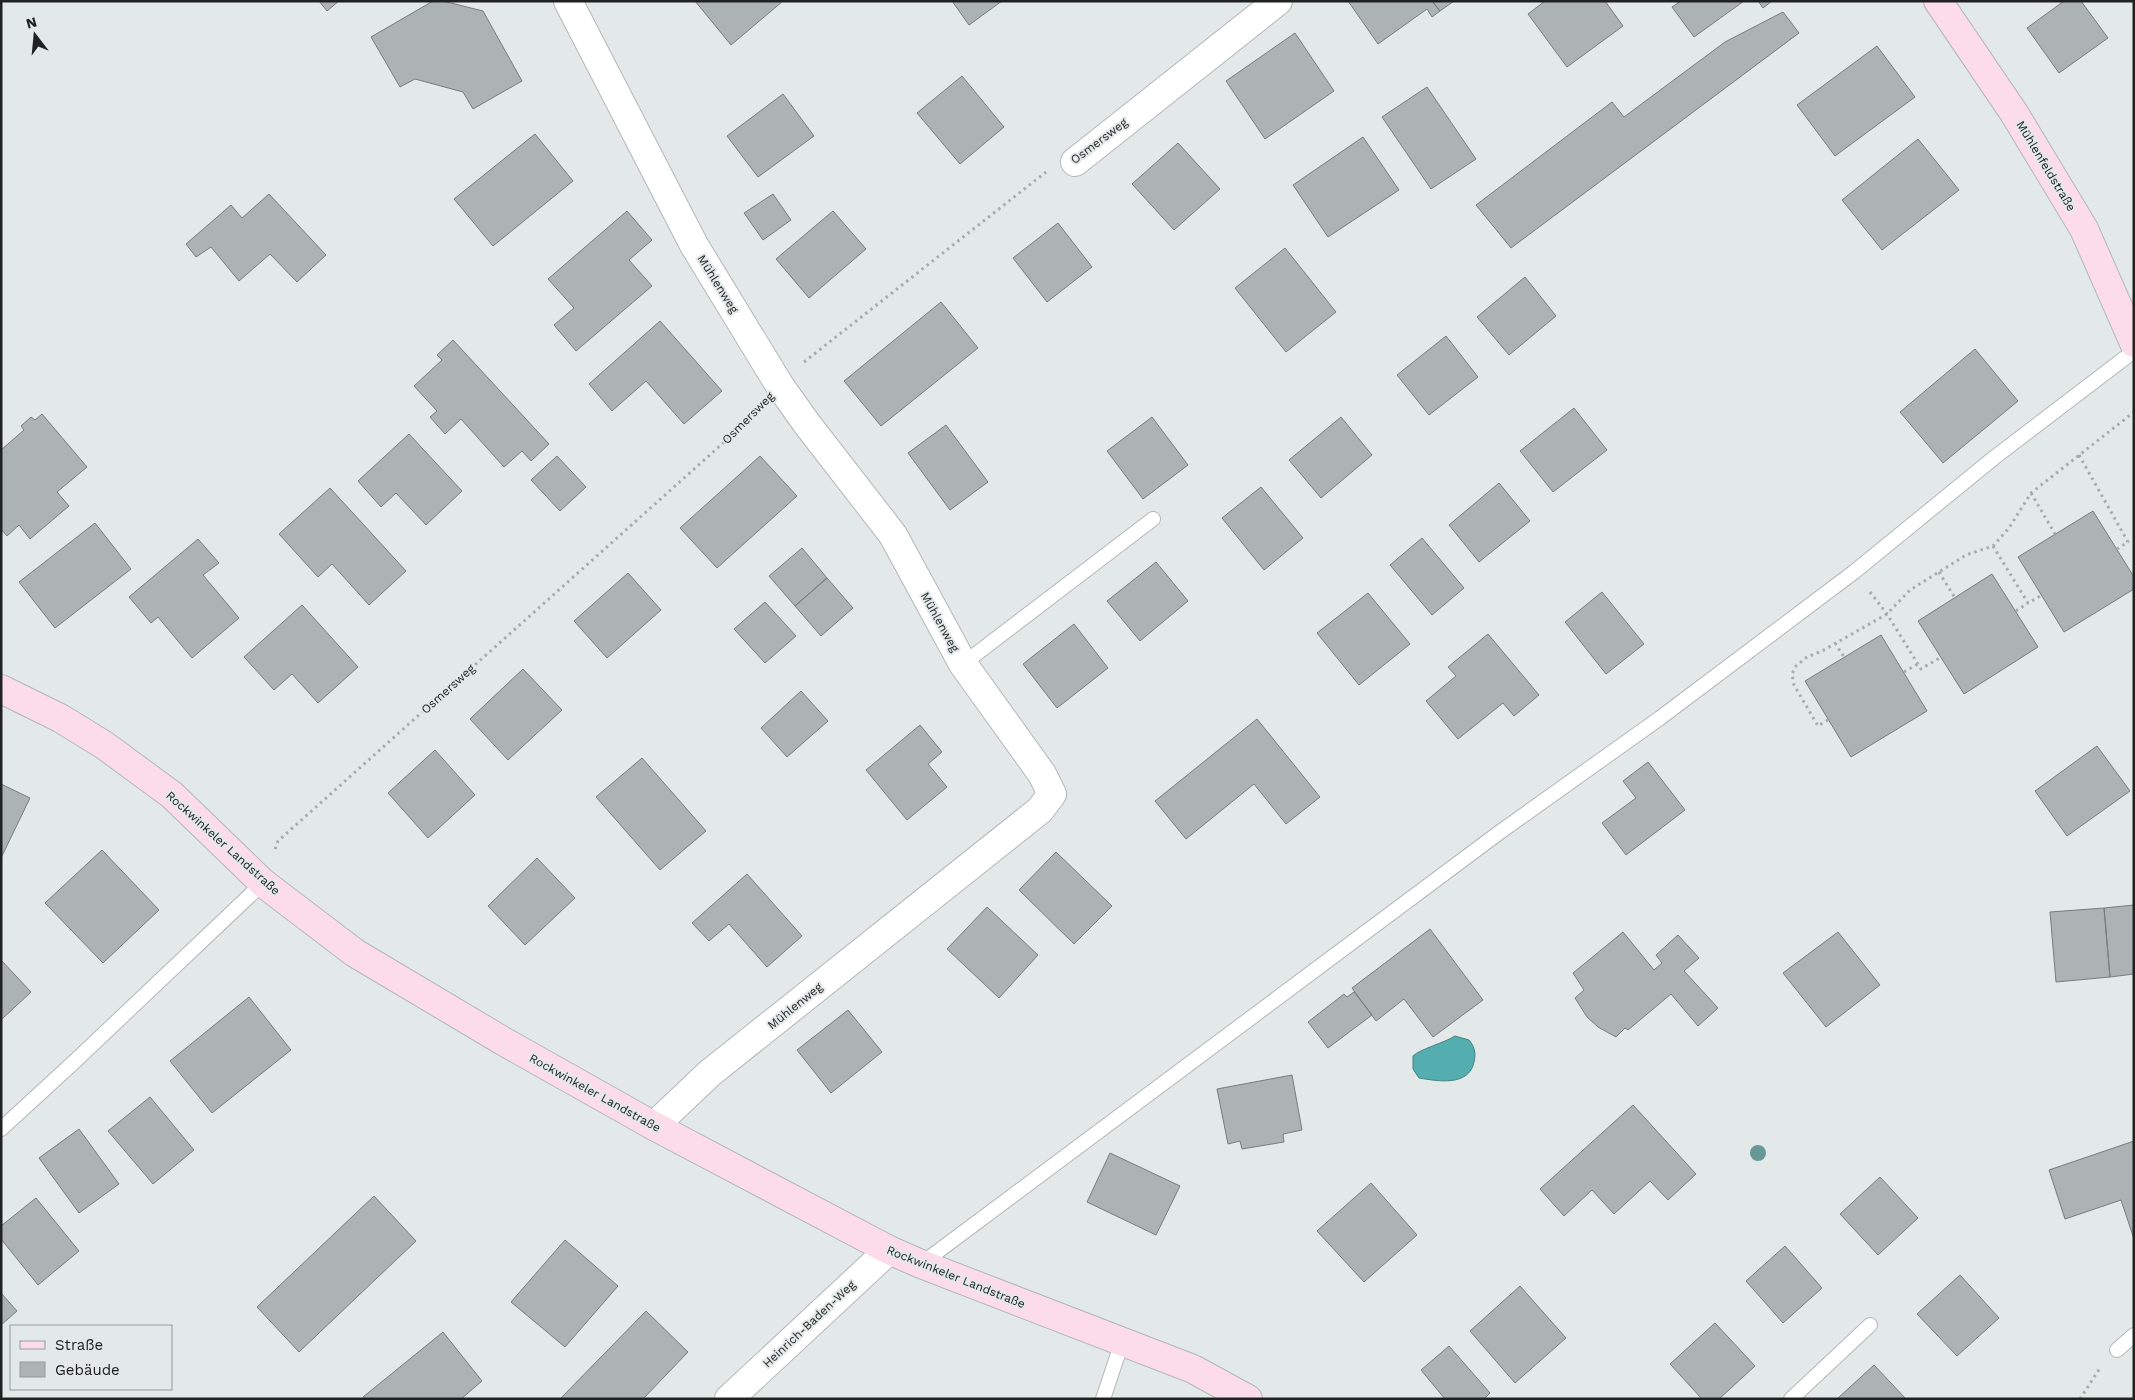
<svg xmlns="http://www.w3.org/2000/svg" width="2135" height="1400" font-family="'Work Sans',sans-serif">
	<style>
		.water { fill: #54adae; stroke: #448384 }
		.building { fill: #adb2b2; stroke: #777c7c }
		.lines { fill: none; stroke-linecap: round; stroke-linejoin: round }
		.lane-casing { stroke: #b2b8b7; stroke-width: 16 }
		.street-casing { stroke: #b2b8b7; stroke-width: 30 }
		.secondary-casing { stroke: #b2b8b7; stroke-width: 30 }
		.path { stroke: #a8adac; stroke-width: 3; stroke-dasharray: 2.5 4; stroke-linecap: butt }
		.lane { stroke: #fff; stroke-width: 14 }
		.street { stroke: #fff; stroke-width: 28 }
		.secondary { stroke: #fbdce8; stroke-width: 28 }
		.tree { fill: #679898 }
		.labels { text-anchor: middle; stroke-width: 4; stroke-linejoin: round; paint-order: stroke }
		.street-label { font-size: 12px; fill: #202222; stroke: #e3e9e8 }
	</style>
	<rect width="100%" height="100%" fill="#e3e9e8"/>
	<path class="water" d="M 1455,1036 L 1469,1040 C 1475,1047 1476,1054 1474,1062 C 1469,1087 1437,1081 1419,1078 L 1413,1069 L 1413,1056 C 1420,1049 1444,1043 1455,1036 Z"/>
	<path class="building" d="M 319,1 L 339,1 L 327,11 Z
		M 433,1 L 443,1 L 483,11 L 522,81 L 473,109 L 463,92 L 415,79 L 400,87 L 371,37 Z
		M 695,1 L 783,1 L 731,45 Z
		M 952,1 L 1002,1 L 969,25 Z
		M 1348,1 L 1432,1 L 1440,11 L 1432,17 L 1427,9 L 1378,44 Z
		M 1432,1 L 1454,1 L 1440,11 Z
		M 1545,1 L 1605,1 L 1623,26 L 1567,67 L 1528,14 Z
		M 1681,1 L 1744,1 L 1694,37 L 1672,7 Z
		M 1758,1 L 1772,1 L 1763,8 Z
		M 2064,1 L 2081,1 L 2108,38 L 2059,73 L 2027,28 Z
		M 1783,12 L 1799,33 L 1511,248 L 1476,205 L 1612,102 L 1624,117 L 1725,42 Z
		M 1295,33 L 1334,91 L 1265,139 L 1226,81 Z
		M 1877,46 L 1915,97 L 1835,156 L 1797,105 Z
		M 962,76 L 1004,127 L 960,164 L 917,113 Z
		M 1427,87 L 1476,159 L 1431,189 L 1382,117 Z
		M 783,94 L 814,136 L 758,177 L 727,136 Z
		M 535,134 L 573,181 L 493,246 L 454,199 Z
		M 1363,137 L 1399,190 L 1328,237 L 1293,185 Z
		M 1918,139 L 1959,190 L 1882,250 L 1842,200 Z
		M 1178,143 L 1220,189 L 1174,230 L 1132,184 Z
		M 269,194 L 326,255 L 297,282 L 270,254 L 239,281 L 211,247 L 196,257 L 186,244 L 231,205 L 242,218 Z
		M 773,194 L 791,220 L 763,240 L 744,213 Z
		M 627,211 L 652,240 L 629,260 L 652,286 L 576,351 L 554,325 L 574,308 L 548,279 Z
		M 833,211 L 866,249 L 809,298 L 776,259 Z
		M 1058,223 L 1092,267 L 1047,302 L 1013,258 Z
		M 1285,248 L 1336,312 L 1286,352 L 1235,288 Z
		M 1525,277 L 1556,316 L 1509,355 L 1477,317 Z
		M 941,302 L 978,348 L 881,426 L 844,381 Z
		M 660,321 L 722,391 L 684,424 L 646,381 L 612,411 L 589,384 Z
		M 1446,336 L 1478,377 L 1429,415 L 1397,375 Z
		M 453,340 L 549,444 L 531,461 L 522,451 L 504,467 L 461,419 L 445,434 L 430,417 L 437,411 L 414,386 L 442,360 L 437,355 Z
		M 1975,349 L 2018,401 L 1943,463 L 1900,412 Z
		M 1574,408 L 1607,450 L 1553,492 L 1520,451 Z
		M 42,414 L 87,467 L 57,492 L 69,506 L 30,539 L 19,525 L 7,536 L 1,529 L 1,450 L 24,430 L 21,426 L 31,417 L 35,420 Z
		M 1152,417 L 1188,465 L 1143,499 L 1107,451 Z
		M 1341,417 L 1372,455 L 1321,498 L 1289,460 Z
		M 946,425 L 988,482 L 950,510 L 908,453 Z
		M 409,434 L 462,491 L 426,525 L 396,493 L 381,507 L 358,481 Z
		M 557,456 L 586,487 L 560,511 L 531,480 Z
		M 760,456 L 797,496 L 717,568 L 680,528 Z
		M 1499,483 L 1530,521 L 1479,562 L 1449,525 Z
		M 1261,487 L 1303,538 L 1264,570 L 1222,518 Z
		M 330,488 L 406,571 L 369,605 L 332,564 L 318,577 L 279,534 Z
		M 2093,511 L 2134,577 L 2134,589 L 2064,632 L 2018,557 Z
		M 95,523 L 131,569 L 55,628 L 19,582 Z
		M 1422,538 L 1464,588 L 1432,615 L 1390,565 Z
		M 198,539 L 219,563 L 203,575 L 239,618 L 192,658 L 158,617 L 151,623 L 129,597 Z
		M 802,548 L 827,578 L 795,606 L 769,576 Z
		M 1156,562 L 1188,601 L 1140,641 L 1107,601 Z
		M 628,573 L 661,610 L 607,658 L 574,621 Z
		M 1992,574 L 2038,647 L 1964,694 L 1918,621 Z
		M 827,578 L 853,608 L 821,636 L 795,606 Z
		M 1602,592 L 1644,644 L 1606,674 L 1565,622 Z
		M 1368,593 L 1410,644 L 1359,685 L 1317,633 Z
		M 765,602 L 796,636 L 765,663 L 734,629 Z
		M 302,605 L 358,667 L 318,703 L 292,674 L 274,690 L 244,657 Z
		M 1074,624 L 1108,668 L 1057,708 L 1023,664 Z
		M 1488,634 L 1539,695 L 1514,716 L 1503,703 L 1458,739 L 1426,701 L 1456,676 L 1448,667 Z
		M 1881,635 L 1927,711 L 1851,757 L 1805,681 Z
		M 523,669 L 562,710 L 508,760 L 470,719 Z
		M 801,691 L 828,721 L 787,757 L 761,728 Z
		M 1257,719 L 1320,797 L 1286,824 L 1254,784 L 1186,839 L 1155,801 Z
		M 920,725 L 942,752 L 928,764 L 947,787 L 907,820 L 866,770 Z
		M 2097,746 L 2130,791 L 2067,836 L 2035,791 Z
		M 435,750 L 475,795 L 428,838 L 388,793 Z
		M 642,758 L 706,831 L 660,870 L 596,797 Z
		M 1648,762 L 1685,810 L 1626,855 L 1602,823 L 1636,798 L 1623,781 Z
		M 1,784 L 30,798 L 1,858 Z
		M 102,850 L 159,910 L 103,963 L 45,903 Z
		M 1056,852 L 1112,906 L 1074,944 L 1019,890 Z
		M 537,858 L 575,898 L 525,945 L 488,906 Z
		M 747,874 L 802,936 L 767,967 L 729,924 L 709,941 L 692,923 Z
		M 2134,905 L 2134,974 L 2110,977 L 2104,908 Z
		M 987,907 L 1038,955 L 999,998 L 947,949 Z
		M 2104,908 L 2110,977 L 2056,982 L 2050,912 Z
		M 1430,929 L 1483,1000 L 1433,1037 L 1404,999 L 1376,1021 L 1352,988 Z
		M 1623,932 L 1654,970 L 1662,963 L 1656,955 L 1678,935 L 1699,958 L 1684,971 L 1718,1008 L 1698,1026 L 1671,994 L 1628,1030 L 1625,1028 L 1616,1037 L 1598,1027 L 1587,1017 L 1575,998 L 1584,990 L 1573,973 Z
		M 1838,932 L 1880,985 L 1826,1027 L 1783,973 Z
		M 1,960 L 31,992 L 1,1020 Z
		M 1354,992 L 1372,1015 L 1328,1048 L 1308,1022 L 1344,994 L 1347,997 Z
		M 249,997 L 291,1050 L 212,1113 L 170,1061 Z
		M 848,1010 L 882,1052 L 831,1093 L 797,1050 Z
		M 1292,1075 L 1302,1130 L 1283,1134 L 1284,1142 L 1242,1149 L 1240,1141 L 1228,1144 L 1217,1089 Z
		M 150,1097 L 194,1150 L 153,1184 L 108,1131 Z
		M 1633,1105 L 1696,1174 L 1668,1200 L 1650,1181 L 1614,1214 L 1592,1190 L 1564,1216 L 1540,1189 Z
		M 79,1129 L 119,1184 L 79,1213 L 39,1158 Z
		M 2134,1141 L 2134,1239 L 2121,1200 L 2065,1219 L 2049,1170 Z
		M 1110,1153 L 1180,1186 L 1156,1235 L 1087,1202 Z
		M 1880,1177 L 1918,1218 L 1878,1255 L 1840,1214 Z
		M 1371,1183 L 1417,1235 L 1364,1282 L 1317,1231 Z
		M 374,1196 L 416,1241 L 299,1352 L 257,1307 Z
		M 36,1198 L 79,1251 L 38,1285 L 1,1239 L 1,1226 Z
		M 565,1240 L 618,1286 L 565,1347 L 511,1302 Z
		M 1785,1246 L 1822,1288 L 1783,1323 L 1746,1281 Z
		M 1960,1275 L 1999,1318 L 1957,1356 L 1917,1314 Z
		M 1520,1286 L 1566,1338 L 1515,1383 L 1470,1331 Z
		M 1,1293 L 17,1311 L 1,1325 Z
		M 646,1311 L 688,1352 L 643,1399 L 560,1399 Z
		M 1715,1323 L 1755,1366 L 1719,1399 L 1702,1399 L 1670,1364 Z
		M 443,1332 L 482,1381 L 461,1399 L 364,1399 L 363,1397 Z
		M 1449,1346 L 1490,1393 L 1484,1399 L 1445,1399 L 1421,1370 Z
		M 1874,1365 L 1906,1399 L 1837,1399 Z"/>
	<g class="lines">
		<defs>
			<path id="lane" d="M 963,664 L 1153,519
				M 1,1129 L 74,1062 L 263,883
				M 921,1264 L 1500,832 L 1660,718 L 1854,572 L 1995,457 L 2134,351
				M 2117,1350 L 2134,1335
				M 1103,1399 L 1122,1342
				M 1791,1399 L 1870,1325"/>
			<path id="street" d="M 568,1 L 694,245 L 780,386 L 807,424 L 893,535 L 963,664 L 1042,774 L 1052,794 L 1040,810 L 710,1073 L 654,1126
				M 1075,162 L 1278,1
				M 729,1399 L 889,1250"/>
			<path id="secondary" d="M 1938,1 L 2014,113 L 2084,229 L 2134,343
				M 1,689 L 60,718 L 104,745 L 172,795 L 263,883 L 355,953 L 503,1041 L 654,1126 L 889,1250 L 921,1264 L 1193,1369 L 1248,1399"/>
		</defs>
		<use href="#lane" class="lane-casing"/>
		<use href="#street" class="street-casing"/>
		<use href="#secondary" class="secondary-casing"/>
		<path class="path" d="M 804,362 L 1046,172
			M 2079,455 L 2128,542 L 2117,549
			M 2031,493 L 2055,534
			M 1993,546 L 2028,603 L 2042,595
			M 1939,572 L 1955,598
			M 1870,592 L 1887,614 L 1921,669 L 1941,657
			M 2016,611 L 2028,603
			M 1835,643 L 1844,657
			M 1904,672 L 1918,664
			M 1828,720 L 1818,726 L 1794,685 L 1792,674 L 1796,666 L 1807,657 L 1822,651 L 1887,614 L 1910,590 L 1939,572 L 1966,555 L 1993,546 L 2009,528 L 2031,493 L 2134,412
			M 275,849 L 278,841 L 759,411
			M 2080,1399 L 2100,1368"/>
		<use href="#lane" class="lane"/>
		<use href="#street" class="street"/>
		<use href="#secondary" class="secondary"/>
	</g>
	<circle class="tree" cx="1758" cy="1153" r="8"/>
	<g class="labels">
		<g class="street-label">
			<text transform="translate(1099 141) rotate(-37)" y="4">Osmersweg</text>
			<text transform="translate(2046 166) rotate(59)" y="4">Mühlenfeldstraße</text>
			<text transform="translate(718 284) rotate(58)" y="4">Mühlenweg</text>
			<text transform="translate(748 418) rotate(-45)" y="4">Osmersweg</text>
			<text transform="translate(940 622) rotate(61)" y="4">Mühlenweg</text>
			<text transform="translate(448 689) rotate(-42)" y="4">Osmersweg</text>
			<text transform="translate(223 843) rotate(42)" y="4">Rockwinkeler Landstraße</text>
			<text transform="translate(795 1006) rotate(-39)" y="4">Mühlenweg</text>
			<text transform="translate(595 1093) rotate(29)" y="4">Rockwinkeler Landstraße</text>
			<text transform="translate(956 1277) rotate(22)" y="4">Rockwinkeler Landstraße</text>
			<text transform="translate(809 1324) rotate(-43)" y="4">Heinrich-Baden-Weg</text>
		</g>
	</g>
	<rect width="2135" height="1400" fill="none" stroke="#202222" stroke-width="5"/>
	<rect x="10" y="1325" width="162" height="65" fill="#e3e9e8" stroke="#959999"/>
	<rect x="20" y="1341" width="25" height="8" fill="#fbdce8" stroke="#959999"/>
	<text x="55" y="1350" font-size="15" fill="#202222">Straße</text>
	<rect x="20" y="1362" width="25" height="15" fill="#adb2b2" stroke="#959999"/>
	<text x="55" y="1375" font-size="15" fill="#202222">Gebäude</text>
	<g transform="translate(35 35) rotate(344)" stroke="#e3e9e8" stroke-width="4" paint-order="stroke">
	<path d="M0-4L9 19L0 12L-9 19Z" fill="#202222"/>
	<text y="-8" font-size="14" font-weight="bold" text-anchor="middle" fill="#202222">N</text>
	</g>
</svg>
